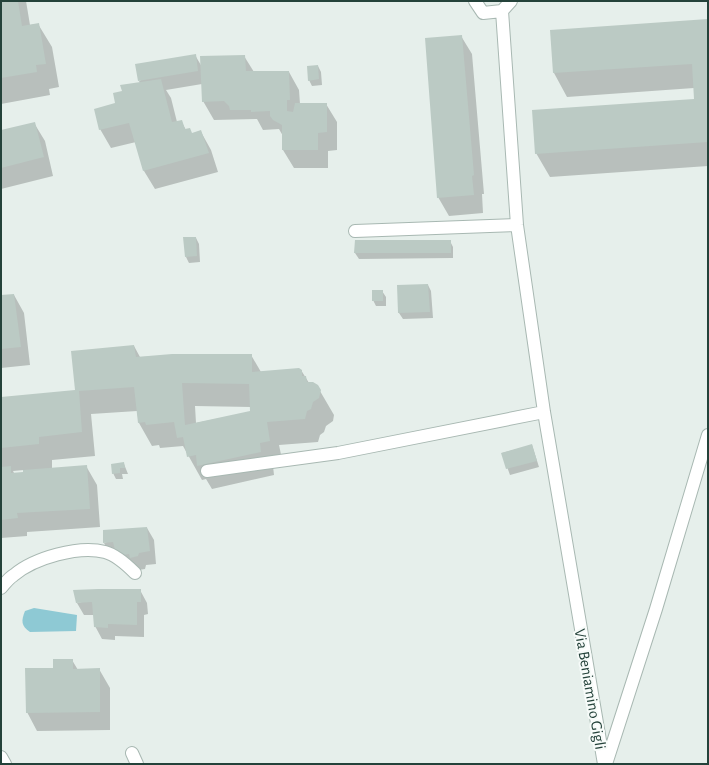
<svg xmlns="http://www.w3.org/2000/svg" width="709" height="765" font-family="'Alegreya Sans',sans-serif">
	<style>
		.water { fill: #8ec9d4 }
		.shadow { fill: #0003; fill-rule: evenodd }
		.building { fill: #bbcac4; fill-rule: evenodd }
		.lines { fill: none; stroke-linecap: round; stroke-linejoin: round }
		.minor-casing { stroke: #a8b8b2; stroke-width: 14 }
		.minor { stroke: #fff; stroke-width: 12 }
		.labels { text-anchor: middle; stroke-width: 4; stroke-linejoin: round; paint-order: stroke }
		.street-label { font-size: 16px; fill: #24423a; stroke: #f7fbf9 }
	</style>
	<rect width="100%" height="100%" fill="#e6efeb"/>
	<path class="water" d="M 34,608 L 77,615 L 76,631 L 30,632 C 21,626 21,621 25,611 Z"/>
	<path class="shadow" d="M 1,1 L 26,1 L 30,25 L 38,24 L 52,47 L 59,87 L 49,89 L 50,95 L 1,104 Z
		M 708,20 L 708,166 L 550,177 L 536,153 L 695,100 L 694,88 L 567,97 L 554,73 L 551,31 Z
		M 461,36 L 472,54 L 484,194 L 482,194 L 483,213 L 449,216 L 438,197 Z
		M 195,55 L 202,67 L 244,56 L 254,72 L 289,72 L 299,90 L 300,104 L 326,104 L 337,122 L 337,150 L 328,151 L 328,168 L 294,168 L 283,150 L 283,136 L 279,129 L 263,130 L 257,119 L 214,120 L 203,101 L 202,84 L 166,90 L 171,98 L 177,122 L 181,121 L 186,130 L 192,134 L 201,132 L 211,150 L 218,172 L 155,189 L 144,171 L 136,142 L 111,148 L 100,129 L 123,92 L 140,83 L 139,81 Z
		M 318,66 L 321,72 L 322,85 L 312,86 L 309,80 Z
		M 34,123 L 45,141 L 53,176 L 1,189 L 1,131 Z
		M 196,238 L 199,244 L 200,262 L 189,263 L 186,257 Z
		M 450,241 L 453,247 L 453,258 L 359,259 L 355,253 Z
		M 428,285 L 431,291 L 433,318 L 403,319 L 399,313 L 398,286 Z
		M 382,291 L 386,297 L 386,306 L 376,306 L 373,300 Z
		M 14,295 L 24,313 L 30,365 L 1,368 L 1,296 Z
		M 134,346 L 140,357 L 251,355 L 261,372 L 301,370 L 309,383 L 320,391 L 334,415 L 333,421 L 326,426 L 324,432 L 320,435 L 318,442 L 279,445 L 283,464 L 273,466 L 274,475 L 212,489 L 206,479 L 202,480 L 183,446 L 160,448 L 159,445 L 152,446 L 139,423 L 137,411 L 91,414 L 95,456 L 52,460 L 52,469 L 86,466 L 97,485 L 100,527 L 27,532 L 27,536 L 1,538 L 1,398 L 77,391 ZM 195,406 L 251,407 L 251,412 L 196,423 ZM 24,470 L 24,473 L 14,473 L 13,471 Z
		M 532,445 L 539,467 L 510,475 L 502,453 Z
		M 124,464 L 128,474 L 122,474 L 123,479 L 116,479 L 113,473 Z
		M 147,528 L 154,540 L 156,564 L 146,565 L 145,569 L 138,570 L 111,555 L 104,543 Z
		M 140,590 L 147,603 L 148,614 L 144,615 L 144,637 L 115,636 L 115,640 L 102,639 L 95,626 L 94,615 L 84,615 L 77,603 Z
		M 72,660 L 78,670 L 99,669 L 110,688 L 110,730 L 37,731 L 27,712 L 54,669 Z"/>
	<path class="building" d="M 1,1 L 18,1 L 22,26 L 39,23 L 46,64 L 36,65 L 37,72 L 1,78 Z
		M 708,19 L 708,142 L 535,154 L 532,110 L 694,99 L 692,64 L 553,73 L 550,30 Z
		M 462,35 L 474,175 L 472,176 L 474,195 L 437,198 L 425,38 Z
		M 196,54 L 198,71 L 138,81 L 135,64 Z
		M 245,55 L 246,71 L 289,71 L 290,100 L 287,100 L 287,111 L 293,112 L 295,103 L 327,103 L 327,132 L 318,133 L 318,150 L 282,150 L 282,125 L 273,120 L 270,116 L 270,111 L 251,112 L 251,110 L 230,110 L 229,106 L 224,101 L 202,102 L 200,56 Z
		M 318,65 L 319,79 L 308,81 L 307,66 Z
		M 161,79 L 172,122 L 182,120 L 185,129 L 190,128 L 192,133 L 201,130 L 209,153 L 143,171 L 129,123 L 99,130 L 94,109 L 115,103 L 113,93 L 122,91 L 120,85 Z
		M 35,122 L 44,157 L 1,168 L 1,130 Z
		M 183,237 L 196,237 L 197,256 L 185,257 Z
		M 355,240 L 451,240 L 451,253 L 354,253 Z
		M 428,284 L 430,312 L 398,313 L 397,285 Z
		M 372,290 L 383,290 L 383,301 L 372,301 Z
		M 14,294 L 21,347 L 1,349 L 1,295 Z
		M 134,345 L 136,357 L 172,354 L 252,354 L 252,372 L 299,368 L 302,370 L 302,376 L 306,376 L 307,382 L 313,382 L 318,385 L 321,390 L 319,398 L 313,402 L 311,409 L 307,411 L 305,419 L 267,422 L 270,441 L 260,443 L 261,452 L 197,466 L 196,455 L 187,457 L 183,437 L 177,438 L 174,422 L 146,425 L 145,422 L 138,423 L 134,387 L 79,391 L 82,432 L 39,437 L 39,444 L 1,448 L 1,397 L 75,390 L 71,351 ZM 182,383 L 249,384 L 250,411 L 185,425 Z
		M 532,444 L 537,461 L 506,469 L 501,453 Z
		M 124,462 L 125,468 L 120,468 L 120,473 L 112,474 L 111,464 Z
		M 87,465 L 90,509 L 17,513 L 18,518 L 1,520 L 1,467 L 11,466 L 11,473 L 23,472 L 23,470 Z
		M 147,527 L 150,551 L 139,553 L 138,556 L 130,558 L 129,554 L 123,555 L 115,550 L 113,542 L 103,543 L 103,530 Z
		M 98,589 L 141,589 L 141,602 L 137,602 L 137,625 L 108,624 L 108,628 L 94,627 L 92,602 L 76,603 L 73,590 Z
		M 53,659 L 73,659 L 73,669 L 100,668 L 100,712 L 26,713 L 25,668 L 53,668 Z"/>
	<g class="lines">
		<defs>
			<path id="minor" d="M 475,1 L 483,13 L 502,11 L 511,1
				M 502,11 L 517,225 L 544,412 L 604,764
				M 355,231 L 517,225
				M 207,471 L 338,453 L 544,412
				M 1,588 C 5,583 9,578 14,575 C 34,558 79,545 105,552 C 116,555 127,565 135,573
				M 132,753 L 137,764
				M 1,757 L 5,764
				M 606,764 L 656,609 L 708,435"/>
		</defs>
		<use href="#minor" class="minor-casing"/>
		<use href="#minor" class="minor"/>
	</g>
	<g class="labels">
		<g class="street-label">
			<text transform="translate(591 689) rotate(80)" y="6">Via Beniamino Gigli</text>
		</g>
	</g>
	<rect width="709" height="765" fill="none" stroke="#24423a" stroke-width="4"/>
</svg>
